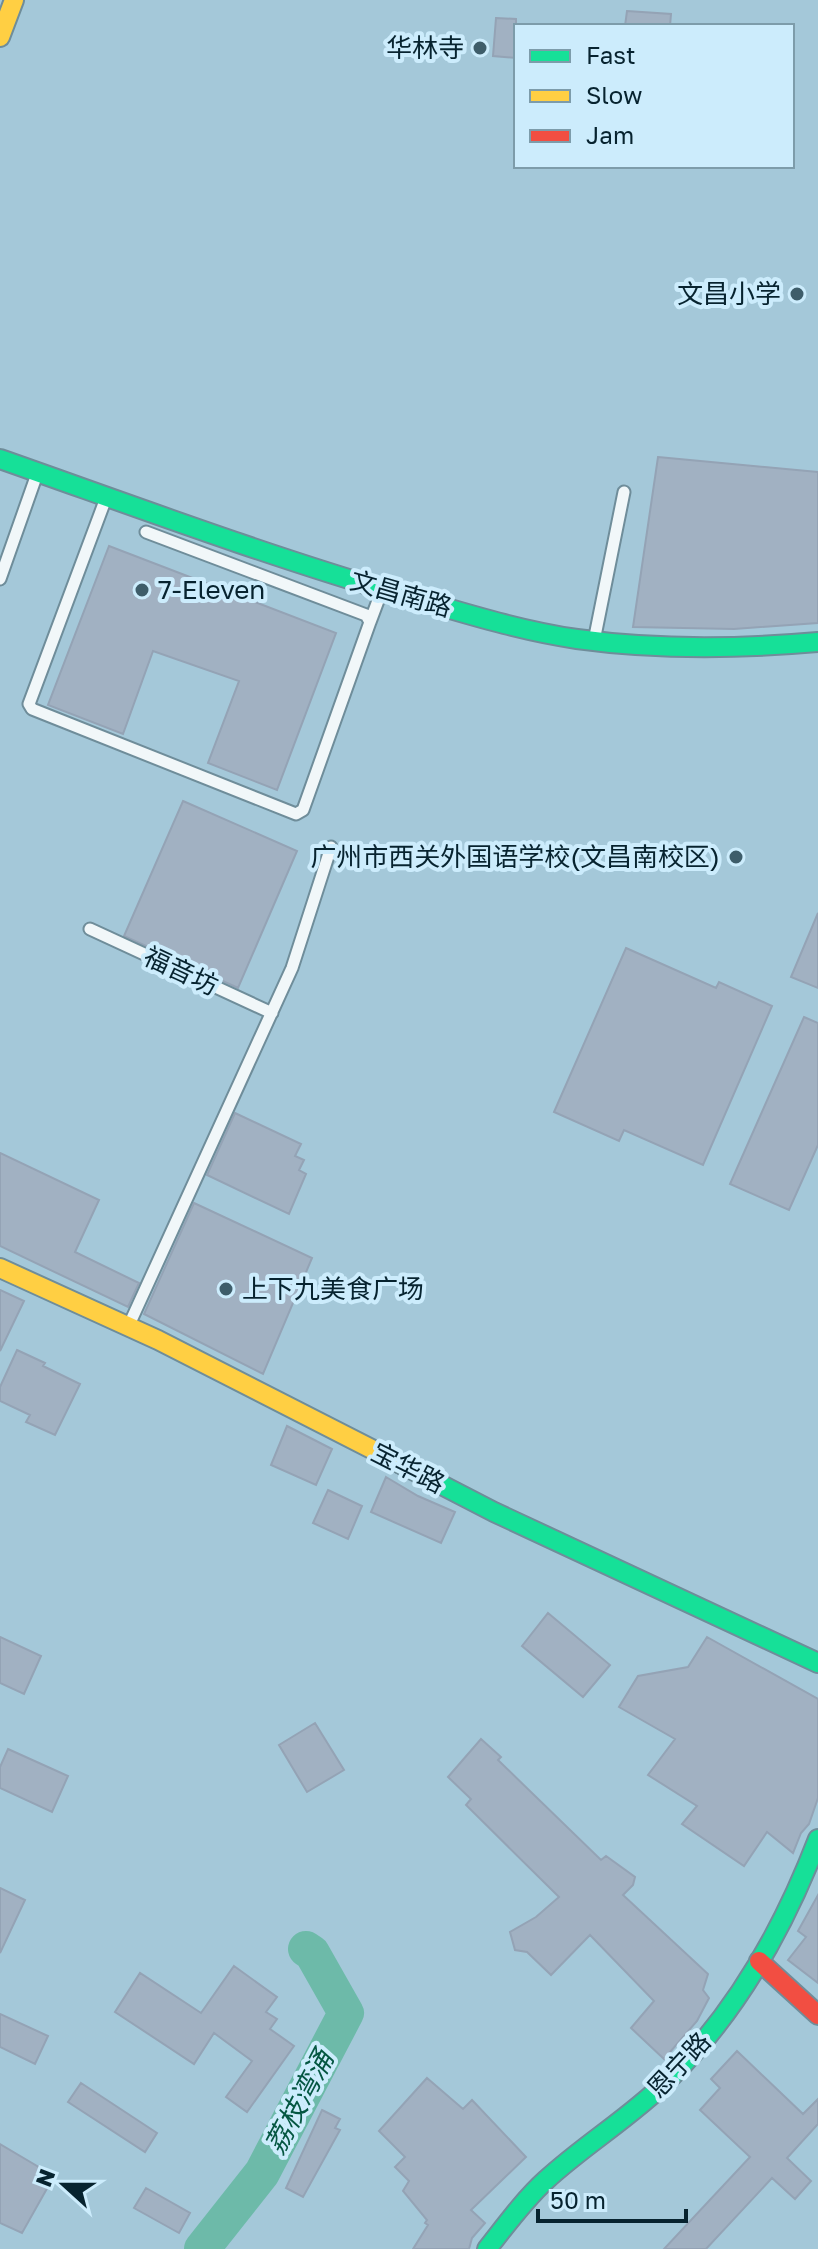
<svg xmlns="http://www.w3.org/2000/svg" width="818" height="2249" font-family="'Golos Text','Noto Sans SC',sans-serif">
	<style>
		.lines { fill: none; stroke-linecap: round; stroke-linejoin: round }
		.river { stroke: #6dbaa9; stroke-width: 36 }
		.building { fill: #a1b1c2; stroke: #94a3b5; stroke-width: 2 }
		.lane-casing { stroke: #6f8d9a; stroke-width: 15 }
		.fast-casing { stroke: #6f8d9a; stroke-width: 22 }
		.slow-casing { stroke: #6f8d9a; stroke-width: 22 }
		.jam-casing { stroke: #6f8d9a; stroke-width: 22 }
		.lane { stroke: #f1f7f9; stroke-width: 11 }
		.fast { stroke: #16e098; stroke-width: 18 }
		.slow { stroke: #ffcf43; stroke-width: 18 }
		.jam { stroke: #f24e42; stroke-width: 18 }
		.poi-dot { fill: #3e5d6a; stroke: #ccecfc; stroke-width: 3 }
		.labels { text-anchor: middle; stroke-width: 8; stroke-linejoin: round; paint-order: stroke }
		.poi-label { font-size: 26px; fill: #07232f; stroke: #ccecfc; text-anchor: end }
		.street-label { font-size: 26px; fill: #07232f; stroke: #ccecfc }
		.water-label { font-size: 28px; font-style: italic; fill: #055742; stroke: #ccecfc }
	</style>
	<rect width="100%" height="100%" fill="#a4c8d9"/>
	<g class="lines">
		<path class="river" d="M 202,2249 L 262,2173 L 346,2013 L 312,1953 L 306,1949"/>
	</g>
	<path class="building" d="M 627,11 L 671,14 L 670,26 L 625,26 Z
		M 496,18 L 516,19 L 516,58 L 493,56 Z
		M 658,457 L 818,472 L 818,623 L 734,629 L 633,627 Z
		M 109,546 L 336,633 L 277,790 L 208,763 L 239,681 L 153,651 L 123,734 L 48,705 Z
		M 183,801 L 297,851 L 238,988 L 124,936 Z
		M 818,913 L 818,988 L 791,977 Z
		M 626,948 L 716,988 L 719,982 L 772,1006 L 703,1165 L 624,1130 L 619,1141 L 554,1112 Z
		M 804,1017 L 818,1023 L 818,1145 L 789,1210 L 730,1184 Z
		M 235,1113 L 301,1144 L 295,1156 L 304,1160 L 299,1170 L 306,1174 L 289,1214 L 207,1175 Z
		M 0,1153 L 99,1200 L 75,1252 L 139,1283 L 128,1307 L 0,1246 Z
		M 194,1203 L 312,1258 L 263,1374 L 144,1314 Z
		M 0,1290 L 24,1301 L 0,1351 Z
		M 17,1350 L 45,1363 L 43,1366 L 80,1384 L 55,1435 L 26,1422 L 30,1415 L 0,1401 L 0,1387 Z
		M 287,1426 L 332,1449 L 316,1485 L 271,1465 Z
		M 386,1477 L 418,1496 L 455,1512 L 441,1543 L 371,1512 Z
		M 328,1490 L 362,1506 L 348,1539 L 313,1523 Z
		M 548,1613 L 610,1665 L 583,1697 L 522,1646 Z
		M 0,1637 L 41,1656 L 24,1694 L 0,1683 Z
		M 707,1637 L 818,1699 L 818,1798 L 809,1824 L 801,1833 L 793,1853 L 767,1832 L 744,1866 L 682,1824 L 697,1806 L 648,1775 L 675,1739 L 619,1707 L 638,1676 L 688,1667 Z
		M 315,1723 L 344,1770 L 307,1792 L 279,1745 Z
		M 481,1739 L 501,1757 L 498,1760 L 601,1860 L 606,1856 L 635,1877 L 633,1885 L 623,1895 L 708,1974 L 703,1990 L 709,1998 L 697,2021 L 664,2059 L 631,2028 L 654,2001 L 590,1935 L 551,1975 L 527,1952 L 515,1950 L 510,1932 L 536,1917 L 559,1897 L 466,1805 L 471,1799 L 448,1777 Z
		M 8,1749 L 68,1776 L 52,1812 L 0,1788 L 0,1767 Z
		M 0,1888 L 25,1900 L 0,1953 Z
		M 818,1895 L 818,1983 L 788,1960 L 806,1937 L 798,1931 Z
		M 234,1966 L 277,1997 L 266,2012 L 277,2019 L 270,2029 L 294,2046 L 247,2112 L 226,2097 L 252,2061 L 214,2033 L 194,2064 L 115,2012 L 140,1973 L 201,2013 Z
		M 0,2014 L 48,2036 L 35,2064 L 0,2047 Z
		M 737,2051 L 803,2114 L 818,2099 L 818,2124 L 787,2158 L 811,2181 L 795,2199 L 772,2178 L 706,2249 L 664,2249 L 750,2157 L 700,2110 L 720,2088 L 711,2079 Z
		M 427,2078 L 463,2109 L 472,2100 L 526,2157 L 471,2210 L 485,2223 L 472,2238 L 469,2249 L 413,2249 L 428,2225 L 425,2223 L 427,2220 L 403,2191 L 409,2181 L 395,2167 L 405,2157 L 379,2131 Z
		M 81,2083 L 157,2133 L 145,2152 L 68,2102 Z
		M 322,2110 L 340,2119 L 335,2128 L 340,2130 L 303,2197 L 286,2188 Z
		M 0,2144 L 54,2176 L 22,2233 L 0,2223 Z
		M 146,2188 L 190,2213 L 179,2233 L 134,2208 Z"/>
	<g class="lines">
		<defs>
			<path id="lane" d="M 106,498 L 29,704 L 32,709 L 296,814 L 303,810 L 370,622 L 366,615 L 146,532
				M 0,579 L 37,474
				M 370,622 L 382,590
				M 594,641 L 624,492
				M 90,929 L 272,1013
				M 129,1325 L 292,968 L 331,847"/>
			<path id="fast" d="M 0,459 C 131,505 262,554 395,593 C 455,610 515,630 577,639 C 657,650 738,649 818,642
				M 401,1464 L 494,1512 L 818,1663
				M 487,2249 C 506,2225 524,2200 546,2180 C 585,2144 631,2117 668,2080 C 737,2012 784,1928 818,1839"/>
			<path id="slow" d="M 0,37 L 14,0
				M 0,1268 L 158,1340 L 401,1464"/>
			<path id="jam" d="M 759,1961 L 818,2015"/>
		</defs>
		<use href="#lane" class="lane-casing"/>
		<use href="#fast" class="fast-casing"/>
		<use href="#slow" class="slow-casing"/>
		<use href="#jam" class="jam-casing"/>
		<use href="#lane" class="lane"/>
		<use href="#fast" class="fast"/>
		<use href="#slow" class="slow"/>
		<use href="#jam" class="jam"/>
	</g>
	<g class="poi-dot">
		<circle cx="480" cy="48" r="8"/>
		<circle cx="797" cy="294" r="8"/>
		<circle cx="142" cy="590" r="8"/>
		<circle cx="736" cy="857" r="8"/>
		<circle cx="226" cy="1289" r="8"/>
	</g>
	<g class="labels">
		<g class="poi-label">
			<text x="464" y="57">华林寺</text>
			<text x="781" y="303">文昌小学</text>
			<text x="158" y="599" text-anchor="start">7-Eleven</text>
			<text x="720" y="866">广州市西关外国语学校(文昌南校区)</text>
			<text x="242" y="1298" text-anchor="start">上下九美食广场</text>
		</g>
		<g class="street-label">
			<text transform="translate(401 594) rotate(16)" y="9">文昌南路</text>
			<text transform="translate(181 971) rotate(25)" y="9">福音坊</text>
			<text transform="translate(408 1468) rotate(27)" y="9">宝华路</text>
			<text transform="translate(679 2065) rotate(-47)" y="9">恩宁路</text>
		</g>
		<g class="water-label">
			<text transform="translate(299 2102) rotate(-62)" y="10">荔枝湾涌</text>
		</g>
	</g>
	<rect x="514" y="24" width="280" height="144" fill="#ccecfc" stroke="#7d9caa" stroke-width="2"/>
	<rect x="530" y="50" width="40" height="12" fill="#16e098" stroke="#7d9caa" stroke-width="2"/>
	<text x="586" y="64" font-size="24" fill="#07232f">Fast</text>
	<rect x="530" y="90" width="40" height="12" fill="#ffcf43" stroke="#7d9caa" stroke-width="2"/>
	<text x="586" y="104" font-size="24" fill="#07232f">Slow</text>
	<rect x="530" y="130" width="40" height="12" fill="#f24e42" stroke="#7d9caa" stroke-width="2"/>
	<text x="586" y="144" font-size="24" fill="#07232f">Jam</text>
	<g transform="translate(64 2185) rotate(291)" stroke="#ccecfc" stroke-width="6" paint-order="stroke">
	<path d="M0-6L14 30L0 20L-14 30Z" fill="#07232f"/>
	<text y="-12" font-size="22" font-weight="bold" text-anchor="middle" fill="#07232f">N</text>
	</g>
	<path d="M538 2209v12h148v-12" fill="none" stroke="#07232f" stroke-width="4"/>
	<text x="550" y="2209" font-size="24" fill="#07232f" stroke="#ccecfc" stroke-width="6" paint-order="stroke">50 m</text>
</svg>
